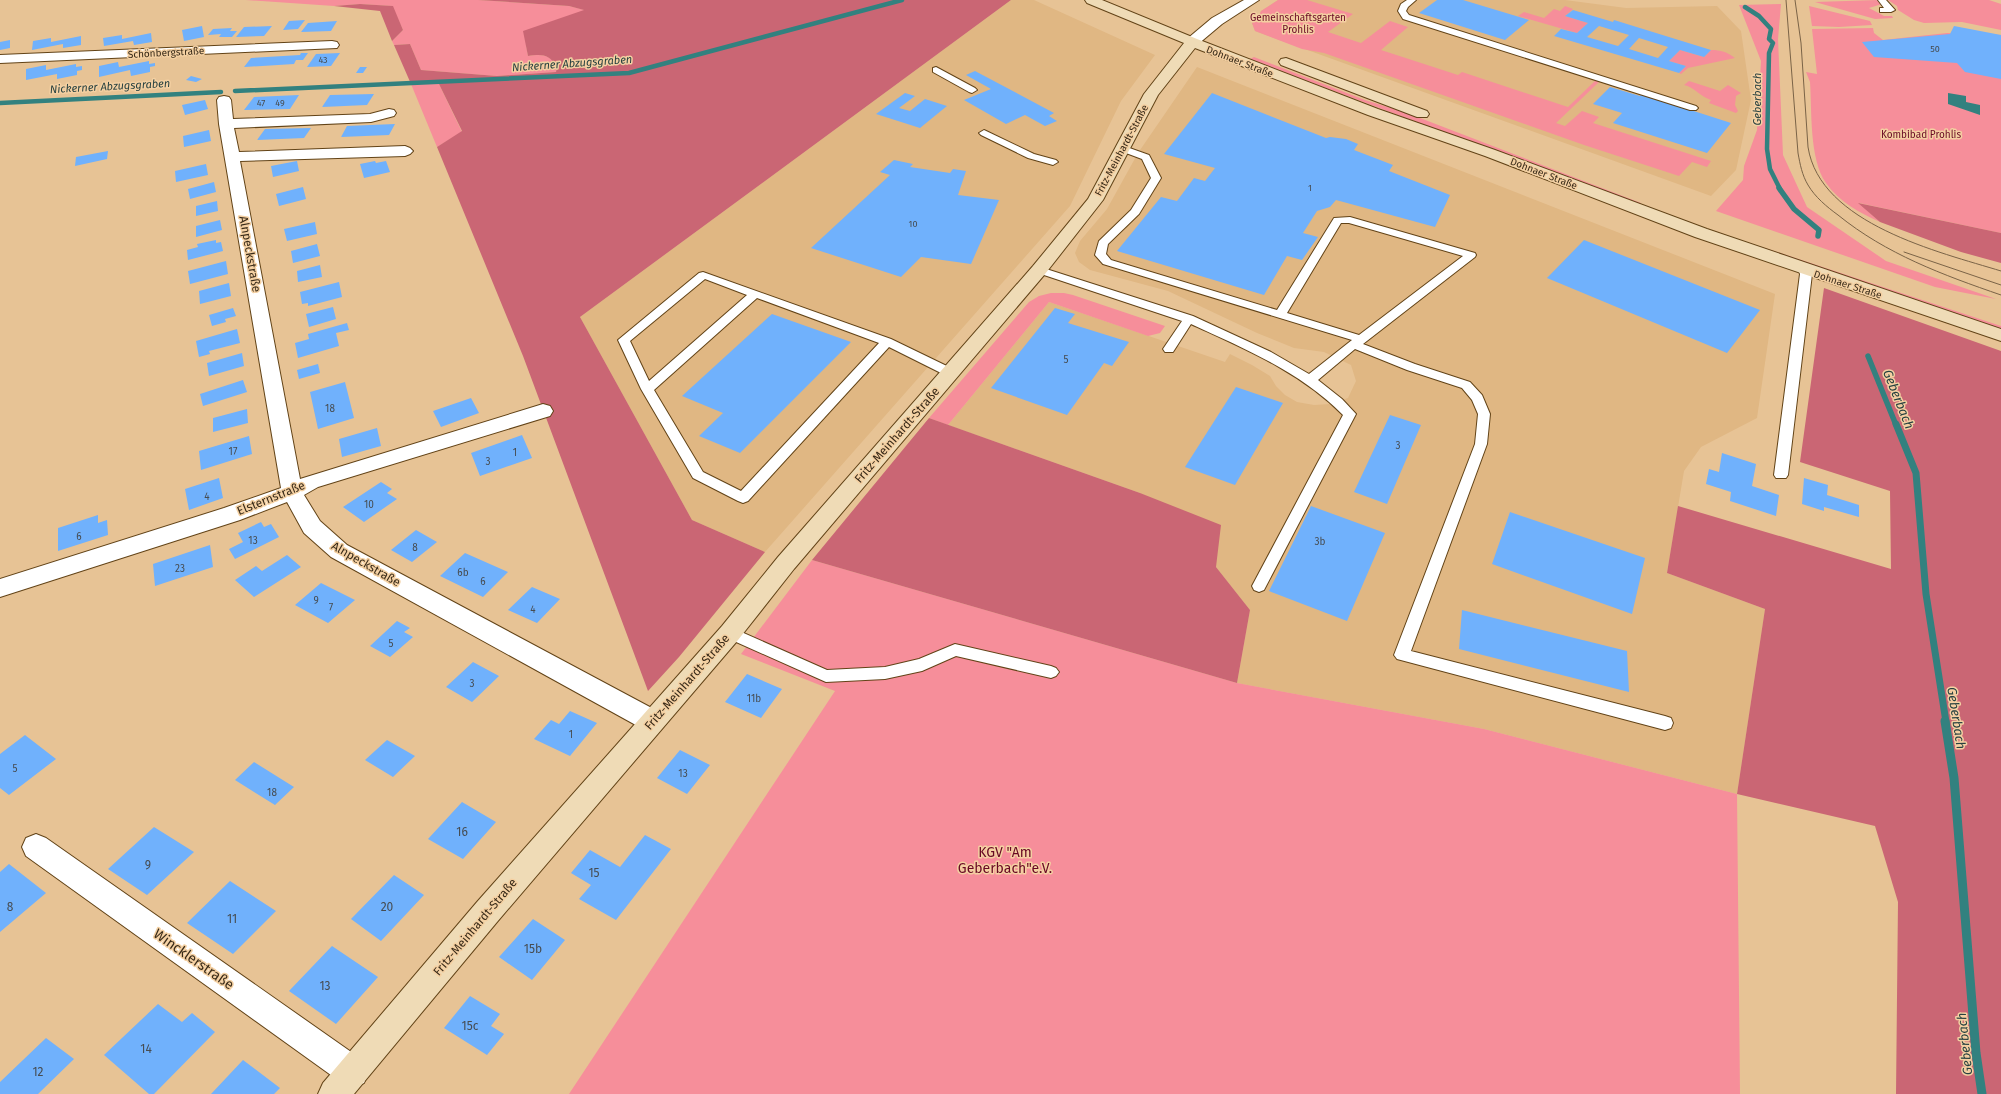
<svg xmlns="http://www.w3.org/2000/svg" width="2001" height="1094" font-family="'Fira Sans',sans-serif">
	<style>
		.built { fill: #e0b783 }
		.green { fill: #f68e9a }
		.forest { fill: #ca6674 }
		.water { fill: #32817f }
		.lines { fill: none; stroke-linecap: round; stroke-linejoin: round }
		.stream-far3 { stroke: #32817f; stroke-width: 4.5 }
		.stream-far2 { stroke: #32817f; stroke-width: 5.5 }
		.stream-far1 { stroke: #32817f; stroke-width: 7 }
		.stream { stroke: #32817f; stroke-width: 9 }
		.building { fill: #70b1fc; fill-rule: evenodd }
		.lane-casing { stroke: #624317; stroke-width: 2 }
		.street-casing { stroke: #624317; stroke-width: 2 }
		.secondary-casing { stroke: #624317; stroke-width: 2 }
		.lane { fill: #fff; fill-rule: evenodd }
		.street { fill: #fff; fill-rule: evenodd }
		.secondary { fill: #efdbb6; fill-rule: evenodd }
		.tram { stroke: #7a6347; stroke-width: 1 }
		.labels { text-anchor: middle; stroke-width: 3; stroke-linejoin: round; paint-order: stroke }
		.far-number-label { font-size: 9px; fill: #464c51 }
		.far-park-label { font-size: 10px; fill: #680824; stroke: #f4d0a2 }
		.far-street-label { font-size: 10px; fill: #382a18; stroke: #f4d0a2 }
		.number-label { font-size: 10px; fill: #464c51 }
		.far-water-label { font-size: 11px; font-style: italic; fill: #274140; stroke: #f4d0a2 }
		.street-label { font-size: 12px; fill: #382a18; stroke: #f4d0a2 }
		.near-number-label { font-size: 12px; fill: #464c51 }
		.water-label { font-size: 13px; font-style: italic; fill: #274140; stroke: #f4d0a2 }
		.near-park-label { font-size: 14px; fill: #680824; stroke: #f4d0a2 }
		.near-street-label { font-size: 14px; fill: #382a18; stroke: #f4d0a2 }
	</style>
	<rect width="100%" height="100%" fill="#e7c395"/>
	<path class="built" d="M 1011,0 L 1034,0 L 1155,55 L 1121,101 L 1070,206 L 765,552 L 692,520 L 580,317 Z
		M 1278,0 L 1565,0 L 1626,8 L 1717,6 L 1741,31 L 1751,100 L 1736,170 L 1711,196 L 1255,31 L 1252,23 L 1258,18 L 1261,11 Z
		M 1197,67 L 1775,294 L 1757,418 L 1701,447 L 1684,471 L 1667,573 L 1765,609 L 1737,794 L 1484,729 L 1237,683 L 1250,610 L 1216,567 L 1140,493 L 948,425 L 1049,302 L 1225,362 L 1230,354 L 1252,365 L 1270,376 L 1276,386 L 1285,395 L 1297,402 L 1314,405 L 1330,404 L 1348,398 L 1356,381 L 1351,365 L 1324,352 L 1294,348 L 1257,333 L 1168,291 L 1090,270 L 1079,262 L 1075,253 L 1080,241 L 1107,209 L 1138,153 Z"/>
	<path class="green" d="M 246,0 L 478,0 L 569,6 L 585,10 L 526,45 L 528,56 C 542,54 549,54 558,67 L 556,72 L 497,76 L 421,70 L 410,44 L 394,45 L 392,41 L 403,30 L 392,6 L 360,4 L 334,6 Z
		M 1278,0 L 1307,0 L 1353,14 L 1328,32 L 1361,43 L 1390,21 L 1408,27 L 1381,50 L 1458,75 L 1462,72 L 1568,107 L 1596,80 L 1600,81 L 1556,123 L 1565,126 L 1582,111 L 1599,117 L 1593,123 L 1711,161 L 1707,167 L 1692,162 L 1679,176 L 1584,145 L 1324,53 L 1302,49 L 1255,31 L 1252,23 L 1258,18 L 1261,11 Z
		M 1878,0 L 1882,4 L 1869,8 L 1884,16 L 1892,16 L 1893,18 L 1875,19 L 1815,2 Z
		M 1888,0 L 1989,0 L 2001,4 L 2001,30 L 1962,22 L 1924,23 L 1914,20 L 1898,10 L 1897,6 Z
		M 1781,4 L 1778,39 L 1783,155 L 1807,207 L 1886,261 L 1996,299 L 1935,287 L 1716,211 L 1743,180 L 1744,166 L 1757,130 L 1761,61 L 1739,5 Z
		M 1565,6 L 1573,9 L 1565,16 L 1588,23 L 1577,33 L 1518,16 L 1524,12 L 1544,18 L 1554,9 L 1560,11 Z
		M 1809,6 L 1870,21 L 1872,25 L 1839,27 L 1812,26 Z
		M 1873,28 L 1874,33 L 1883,40 L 1947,33 L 2001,35 L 2001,233 L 1859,203 L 1880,222 C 1860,213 1839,202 1826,183 C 1809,159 1812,110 1810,82 L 1806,72 L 1817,74 L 1812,29 Z
		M 1680,50 L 1704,57 L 1711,50 C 1721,50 1727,52 1735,58 L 1688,68 L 1681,74 L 1679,73 L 1686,66 L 1669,61 Z
		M 1254,57 L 1365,100 L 1407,113 L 1641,203 L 1638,204 C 1509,155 1379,109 1250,59 Z
		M 1689,81 L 1720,91 L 1728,85 L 1741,93 L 1736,96 L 1735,105 L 1738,111 L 1736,113 L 1709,103 L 1711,100 C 1701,97 1694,87 1684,85 Z
		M 438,82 L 462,132 L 437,147 L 411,84 Z
		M 1762,247 L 2001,326 L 2001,329 L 1760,249 Z
		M 1051,293 L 1064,293 L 1073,295 L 1165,326 L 1160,333 L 1148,336 L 1049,302 L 948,425 L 929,418 L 1029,302 L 1039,296 Z
		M 812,560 L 1237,683 L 1484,729 L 1737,794 L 1740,1094 L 569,1094 L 835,691 L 741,654 Z"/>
	<path class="forest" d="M 478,0 L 1011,0 L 580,317 L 692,520 L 765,552 L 679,657 L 648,691 L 523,356 L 437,147 L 462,131 L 438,82 L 411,84 L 394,45 L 410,44 L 421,70 L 497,76 L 556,72 L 557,67 C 549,54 542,54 528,56 L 523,31 L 584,10 L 569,6 Z
		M 360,4 L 393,6 L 403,30 L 392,41 L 380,11 L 334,6 Z
		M 1858,203 L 2001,233 L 2001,263 L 1961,252 L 1880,222 Z
		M 1824,288 L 2001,351 L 2001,1094 L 1896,1094 L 1898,902 L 1875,826 L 1737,794 L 1765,609 L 1667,573 L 1678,506 L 1891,569 L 1890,491 L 1800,462 Z
		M 929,418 L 1140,493 L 1221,525 L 1216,567 L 1250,610 L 1237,683 L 812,560 Z"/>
	<path class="water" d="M 1948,93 L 1966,96 L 1966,102 L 1980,105 L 1980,115 L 1948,104 Z"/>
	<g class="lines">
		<path class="stream-far3" d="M 1745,7 L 1759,16 L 1771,29 L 1769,39 L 1773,43 L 1769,53 L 1767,149 L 1770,169 L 1780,189
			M 235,91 L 629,73 L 902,0
			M 0,103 L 221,92"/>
		<path class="stream-far2" d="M 1779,188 L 1794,209 L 1819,230 L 1818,236
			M 1868,356 L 1896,425"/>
		<path class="stream-far1" d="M 1896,424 L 1916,473 L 1926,594 L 1946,722"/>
		<path class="stream" d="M 1945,721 L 1954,778 L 1976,1053 L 1982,1094"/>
	</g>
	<path class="building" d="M 1437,0 L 1463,0 L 1529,20 L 1505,40 L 1419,13 Z
		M 1573,10 L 1613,22 L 1614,20 L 1711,50 L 1704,57 L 1680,50 L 1669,61 L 1686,66 L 1679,73 L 1554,36 L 1561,29 L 1577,33 L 1588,23 L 1565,16 ZM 1599,26 L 1629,35 L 1618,46 L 1587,37 ZM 1639,38 L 1668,47 L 1658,58 L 1629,49 Z
		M 305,20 L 298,29 L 283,30 L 289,21 Z
		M 337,21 L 331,31 L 301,32 L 308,23 Z
		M 202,26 L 204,37 L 184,41 L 182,30 Z
		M 272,26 L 264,36 L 236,37 L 244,27 Z
		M 1954,26 L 2001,35 L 2001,79 L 1965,72 L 1957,63 L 1874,57 L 1862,42 L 1950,34 Z
		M 232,28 L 230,31 L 237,31 L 232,37 L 219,37 L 221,34 L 208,35 L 213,29 Z
		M 151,33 L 152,42 L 134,45 L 133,41 L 104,46 L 103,38 L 122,35 L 122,39 Z
		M 81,36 L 81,45 L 63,48 L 63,44 L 32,50 L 33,41 L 51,38 L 51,42 Z
		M 10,40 L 10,48 L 0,50 L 0,42 Z
		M 301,53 L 308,53 L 303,60 L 296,60 L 294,64 L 244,67 L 251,58 L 300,55 Z
		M 340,53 L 331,66 L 307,67 L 316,54 Z
		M 149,61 L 149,64 L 155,63 L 155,66 L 150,67 L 150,72 L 131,76 L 130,70 L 99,77 L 99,66 L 118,62 L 119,67 Z
		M 76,64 L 76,67 L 82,66 L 82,70 L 77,71 L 77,75 L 57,79 L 57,74 L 26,80 L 26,69 L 46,65 L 46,70 Z
		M 360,67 L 367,67 L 363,73 L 356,73 Z
		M 975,71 L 1054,113 L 1049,116 L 1057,121 L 1045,126 L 1025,115 L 1006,124 L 964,100 L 991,89 L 966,75 Z
		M 191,76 L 202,79 L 196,82 L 186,80 Z
		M 1610,87 L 1640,96 L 1641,94 L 1731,123 L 1707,153 L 1613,123 L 1622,113 L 1593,104 Z
		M 905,93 L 915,96 L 899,108 L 910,111 L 925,99 L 947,106 L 920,128 L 876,114 Z
		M 1212,93 L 1326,138 L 1330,137 L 1346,139 L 1358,144 L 1354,150 L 1393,165 L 1389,171 L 1450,195 L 1435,227 L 1336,200 L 1330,207 L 1317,211 L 1303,233 L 1318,237 L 1302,260 L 1287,256 L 1264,295 L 1117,251 L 1161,197 L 1177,201 L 1194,178 L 1205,181 L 1215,168 L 1164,154 Z
		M 374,94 L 367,105 L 322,107 L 330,95 Z
		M 299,95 L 290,109 L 244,110 L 254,97 Z
		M 205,100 L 208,109 L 185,115 L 182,105 Z
		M 395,124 L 389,135 L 341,137 L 347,126 Z
		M 311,128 L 304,138 L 257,140 L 265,129 Z
		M 209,130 L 211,141 L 184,147 L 183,136 Z
		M 108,151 L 107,159 L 75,166 L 76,157 Z
		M 894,160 L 913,164 L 910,167 L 950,173 L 953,169 L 966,171 L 958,195 L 999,200 L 971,264 L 921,257 L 901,277 L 811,248 L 890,175 L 880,172 Z
		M 297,161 L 299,171 L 273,177 L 271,166 Z
		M 375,161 L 376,163 L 386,161 L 390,172 L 364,178 L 360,164 Z
		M 206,164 L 208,175 L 176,182 L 175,171 Z
		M 214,182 L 216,192 L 190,199 L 188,189 Z
		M 303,187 L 306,199 L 279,206 L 276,194 Z
		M 217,201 L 218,211 L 196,216 L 196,206 Z
		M 220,220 L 222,230 L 196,237 L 196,226 Z
		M 315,222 L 317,234 L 287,241 L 284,229 Z
		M 216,240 L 216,243 L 221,242 L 223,251 L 188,260 L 187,250 L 198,247 L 197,244 Z
		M 1584,240 L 1760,310 L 1727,353 L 1547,278 Z
		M 317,244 L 320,256 L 293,263 L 291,251 Z
		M 226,261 L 228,274 L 190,284 L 188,271 Z
		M 320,265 L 322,277 L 298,282 L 297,271 Z
		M 339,282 L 342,297 L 308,306 L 308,303 L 302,304 L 300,292 Z
		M 229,283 L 231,296 L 200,304 L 199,291 Z
		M 333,307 L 336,319 L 309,327 L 306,314 Z
		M 233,308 L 236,316 L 225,319 L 226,322 L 212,326 L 209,315 Z
		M 1055,308 L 1075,314 L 1068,323 L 1129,342 L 1112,366 L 1104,363 L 1067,415 L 991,388 Z
		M 772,314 L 851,342 L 740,453 L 699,436 L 723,413 L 682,396 Z
		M 347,323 L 349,330 L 336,333 L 339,346 L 298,358 L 295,343 L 309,339 L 308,334 Z
		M 237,329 L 240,343 L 209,351 L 210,354 L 199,357 L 196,341 Z
		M 242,353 L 244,366 L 209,376 L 207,363 Z
		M 318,364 L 320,373 L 299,379 L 297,370 Z
		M 243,380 L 247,392 L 203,406 L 200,394 Z
		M 345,382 L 354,418 L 318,429 L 310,392 Z
		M 1236,387 L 1283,403 L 1235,485 L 1185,467 Z
		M 471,398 L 479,413 L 441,427 L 433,411 Z
		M 247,409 L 248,423 L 213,432 L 213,418 Z
		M 1390,415 L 1421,425 L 1387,504 L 1354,492 Z
		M 377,428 L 381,446 L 342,457 L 339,439 Z
		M 522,435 L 532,458 L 480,476 L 471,453 Z
		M 249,436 L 252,454 L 201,470 L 199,451 Z
		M 1722,453 L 1756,464 L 1752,486 L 1779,495 L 1776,516 L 1730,501 L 1731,492 L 1706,484 L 1709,469 L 1719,472 Z
		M 219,478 L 223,498 L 189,510 L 185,489 Z
		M 1804,478 L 1828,485 L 1827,495 L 1859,505 L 1859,517 L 1824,507 L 1824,511 L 1802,504 Z
		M 381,482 L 392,489 L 387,493 L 397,499 L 364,522 L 343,507 Z
		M 1311,506 L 1385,533 L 1347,621 L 1269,591 Z
		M 1510,512 L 1645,558 L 1632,614 L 1492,564 Z
		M 98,515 L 98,523 L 107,520 L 108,535 L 58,551 L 58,528 Z
		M 261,522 L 264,527 L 271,524 L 279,537 L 235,559 L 229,549 L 243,542 L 238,533 Z
		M 416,530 L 437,542 L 412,562 L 391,550 Z
		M 210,545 L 213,567 L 155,586 L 153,564 Z
		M 465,553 L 508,572 L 483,597 L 440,576 Z
		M 287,555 L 301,567 L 254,597 L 235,580 L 256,566 L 262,571 Z
		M 321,583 L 355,600 L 328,623 L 295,605 Z
		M 532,587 L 560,599 L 537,623 L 508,610 Z
		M 1462,610 L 1627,651 L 1629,692 L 1459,649 Z
		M 397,621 L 410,628 L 404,632 L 413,637 L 390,657 L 370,646 Z
		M 473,662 L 499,676 L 472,702 L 446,687 Z
		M 747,674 L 782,689 L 761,718 L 725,702 Z
		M 570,711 L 597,723 L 570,756 L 534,739 L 551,720 L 559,724 Z
		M 25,735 L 56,759 L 9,795 L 0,788 L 0,754 Z
		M 387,740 L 415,756 L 393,777 L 365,760 Z
		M 680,750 L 710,765 L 687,794 L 657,778 Z
		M 254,762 L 294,787 L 275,805 L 235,780 Z
		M 462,802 L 496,822 L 463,859 L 428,839 Z
		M 154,827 L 194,852 L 147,895 L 108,869 Z
		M 645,835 L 671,849 L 616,920 L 579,899 L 591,885 L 571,873 L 590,850 L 620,867 Z
		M 9,864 L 46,893 L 0,932 L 0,872 Z
		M 394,875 L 424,895 L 381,941 L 351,919 Z
		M 230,881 L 276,911 L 233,954 L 187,923 Z
		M 533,919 L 565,940 L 532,980 L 499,957 Z
		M 332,946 L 378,977 L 336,1024 L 289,991 Z
		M 470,996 L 500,1014 L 491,1026 L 504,1034 L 487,1055 L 444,1028 Z
		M 158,1004 L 182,1022 L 192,1013 L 215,1032 L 154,1094 L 149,1094 L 104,1055 Z
		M 46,1038 L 74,1059 L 38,1094 L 0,1094 L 0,1082 Z
		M 243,1060 L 280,1088 L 274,1094 L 211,1094 Z"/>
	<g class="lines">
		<defs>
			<path id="lane" d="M 1407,0 L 1416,0 L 1408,7 L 1406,11 L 1409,15 L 1696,106 L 1698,108 L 1696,110 L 1690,110 L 1403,19 L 1398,11 L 1401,4 Z
				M 1878,0 L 1886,0 L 1895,10 L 1891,12 L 1880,12 L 1880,8 L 1884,8 Z
				M 936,67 L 975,88 L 977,90 L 972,93 L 969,92 L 933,72 L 933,68 Z
				M 984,130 L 1034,154 L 1056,160 L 1058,162 L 1053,165 L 1028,158 L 981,135 L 979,133 Z
				M 1121,145 L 1149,155 L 1161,178 L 1139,214 L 1108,244 L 1106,254 L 1111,260 L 1277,310 L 1334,218 L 1350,217 L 1475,253 L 1476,255 L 1475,257 L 1363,344 L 1415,364 L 1470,382 L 1482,395 L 1490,414 L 1487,444 L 1411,651 L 1665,716 L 1671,718 L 1673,723 L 1671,728 L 1665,730 L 1397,659 L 1394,655 L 1475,444 L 1478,414 L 1472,400 L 1462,388 L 1407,370 L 1355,349 L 1318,380 L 1342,399 L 1356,414 L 1264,590 L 1259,592 L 1254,590 L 1252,586 L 1343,415 C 1301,372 1245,349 1191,324 L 1173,352 L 1165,352 L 1163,349 L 1182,321 L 1035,272 L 1034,270 L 1039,267 L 1043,268 L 1193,316 L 1271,352 L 1309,374 L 1352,340 L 1103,264 L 1095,255 L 1099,241 L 1131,210 L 1151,178 L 1142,159 L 1118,150 L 1116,148 L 1118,146 ZM 1341,223 L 1349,223 L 1463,256 L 1359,335 L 1287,313 Z
				M 1803,266 L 1807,267 L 1812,274 L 1788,475 L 1786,478 L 1776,478 L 1774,475 L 1800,274 L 1798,269 Z
				M 703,272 L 891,339 L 955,370 L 957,373 L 955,376 L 947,376 L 889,347 L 748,501 L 743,503 L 738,501 L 693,478 L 641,389 L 618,340 L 699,273 ZM 705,279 L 747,295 L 649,381 L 630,341 ZM 757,298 L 879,343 L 741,491 L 703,472 L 654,390 Z
				M 730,627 L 827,670 L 885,667 L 919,659 L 955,644 L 1051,666 L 1056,668 L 1059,672 L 1056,676 L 1051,678 L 956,656 L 922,671 L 885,679 L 826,682 L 725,637 L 723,633 L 725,629 Z"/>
			<path id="street" d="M 1244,0 L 1259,0 L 1222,24 L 1197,45 L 1187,45 L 1185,42 L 1187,39 L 1212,18 Z
				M 332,41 L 337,42 L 339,45 L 337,48 L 0,63 L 0,55 Z
				M 224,96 L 229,97 L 231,100 L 233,119 L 370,114 L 389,109 L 394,110 L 396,113 L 394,116 L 371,122 L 234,128 L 239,152 L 405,146 L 410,148 L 413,151 L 410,154 L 405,156 L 240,161 L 300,479 L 543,404 L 550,406 L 553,411 L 550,416 L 318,487 L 304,495 L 320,521 L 347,545 L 661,713 L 664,721 L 661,729 L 652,732 L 643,729 L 331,557 L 304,533 L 287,502 L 240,520 L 0,597 L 0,579 L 224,508 L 281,488 L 219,124 L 217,100 L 219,97 Z
				M 36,834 L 46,838 L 364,1061 L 368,1072 L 364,1083 L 353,1087 L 342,1083 L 26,856 L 22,847 L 26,838 Z"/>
			<path id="secondary" d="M 1085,0 L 1102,0 L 1197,39 L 1378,109 L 1495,150 L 1707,229 L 2001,329 L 2001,341 L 1695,237 L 1485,156 L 1368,115 L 1195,48 L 1158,95 L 1103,200 L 1045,274 L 794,569 L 738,640 L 497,922 L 354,1094 L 318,1094 L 323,1083 L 477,902 L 722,626 L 778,557 L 1033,266 L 1088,199 L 1144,94 L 1184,43 L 1087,3 Z
				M 1286,58 L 1427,111 L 1429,114 L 1427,117 L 1417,117 L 1281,65 L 1279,62 L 1281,59 Z"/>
		</defs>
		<use href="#lane" class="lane-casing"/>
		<use href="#street" class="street-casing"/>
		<use href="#secondary" class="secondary-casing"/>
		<use href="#lane" class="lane"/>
		<use href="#street" class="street"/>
		<use href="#secondary" class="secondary"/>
		<path class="tram" d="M 1786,0 L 1798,153 C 1800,164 1802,175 1808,185 C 1815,197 1827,207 1838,215 C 1886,254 1943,275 2001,295
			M 1795,0 L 1801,43 L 1808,147 C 1820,224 1939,252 2001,271
			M 1904,252 L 2001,285"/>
	</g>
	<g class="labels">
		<g class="far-number-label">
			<text x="1935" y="52">50</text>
			<text x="323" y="63">43</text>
			<text x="261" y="106">47</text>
			<text x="280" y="106">49</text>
			<text x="1310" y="191">1</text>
			<text x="913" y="227">10</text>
		</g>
		<g class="far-park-label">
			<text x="1298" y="21">Gemeinschaftsgarten<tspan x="1298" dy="12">Prohlis</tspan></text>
			<text x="1921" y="138">Kombibad Prohlis</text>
		</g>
		<g class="far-street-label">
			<text transform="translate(166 52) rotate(-3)" y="4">Schönbergstraße</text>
			<text transform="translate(1240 61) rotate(21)" y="4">Dohnaer Straße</text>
			<text transform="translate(1121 150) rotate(-62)" y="4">Fritz-Meinhardt-Straße</text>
			<text transform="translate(1544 173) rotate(21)" y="4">Dohnaer Straße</text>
			<text transform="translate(1848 284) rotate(18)" y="4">Dohnaer Straße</text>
		</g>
		<g class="number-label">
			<text x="1066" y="363">5</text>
			<text x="330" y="412">18</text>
			<text x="1398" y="449">3</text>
			<text x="233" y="455">17</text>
			<text x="515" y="456">1</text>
			<text x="488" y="465">3</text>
			<text x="207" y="500">4</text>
			<text x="369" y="508">10</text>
			<text x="79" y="540">6</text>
			<text x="253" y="544">13</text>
			<text x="1320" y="545">3b</text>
			<text x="415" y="551">8</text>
			<text x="180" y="572">23</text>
			<text x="463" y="576">6b</text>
			<text x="483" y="585">6</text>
			<text x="316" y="604">9</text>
			<text x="331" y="611">7</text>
			<text x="533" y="613">4</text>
			<text x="391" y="647">5</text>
			<text x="472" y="687">3</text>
			<text x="754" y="702">11b</text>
			<text x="571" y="738">1</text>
			<text x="15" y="772">5</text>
			<text x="683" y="777">13</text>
			<text x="272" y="796">18</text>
		</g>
		<g class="far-water-label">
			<text transform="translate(572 63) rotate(-4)" y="4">Nickerner Abzugsgraben</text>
			<text transform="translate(110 86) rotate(-3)" y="4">Nickerner Abzugsgraben</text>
			<text transform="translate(1757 99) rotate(-90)" y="4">Geberbach</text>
		</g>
		<g class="street-label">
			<text transform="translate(250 254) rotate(80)" y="4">Alnpeckstraße</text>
			<text transform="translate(897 435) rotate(-49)" y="4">Fritz-Meinhardt-Straße</text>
			<text transform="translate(271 498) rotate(-22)" y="4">Elsternstraße</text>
			<text transform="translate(366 564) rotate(30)" y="4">Alnpeckstraße</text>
			<text transform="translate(687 682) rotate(-49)" y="4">Fritz-Meinhardt-Straße</text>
			<text transform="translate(475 927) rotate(-50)" y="4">Fritz-Meinhardt-Straße</text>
		</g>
		<g class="near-number-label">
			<text x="462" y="836">16</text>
			<text x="148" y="869">9</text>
			<text x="594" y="877">15</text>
			<text x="10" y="911">8</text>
			<text x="387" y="911">20</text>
			<text x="232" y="923">11</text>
			<text x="533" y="953">15b</text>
			<text x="325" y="990">13</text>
			<text x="470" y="1030">15c</text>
			<text x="146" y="1053">14</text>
			<text x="38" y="1076">12</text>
		</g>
		<g class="water-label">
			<text transform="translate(1899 399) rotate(68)" y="5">Geberbach</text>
			<text transform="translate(1957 718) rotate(81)" y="5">Geberbach</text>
			<text transform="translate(1964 1044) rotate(-96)" y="5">Geberbach</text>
		</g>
		<g class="near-park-label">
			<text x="1005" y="857">KGV "Am<tspan x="1005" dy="16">Geberbach"e.V.</tspan></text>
		</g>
		<g class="near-street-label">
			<text transform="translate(194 959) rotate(35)" y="5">Wincklerstraße</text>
		</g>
	</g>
</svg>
